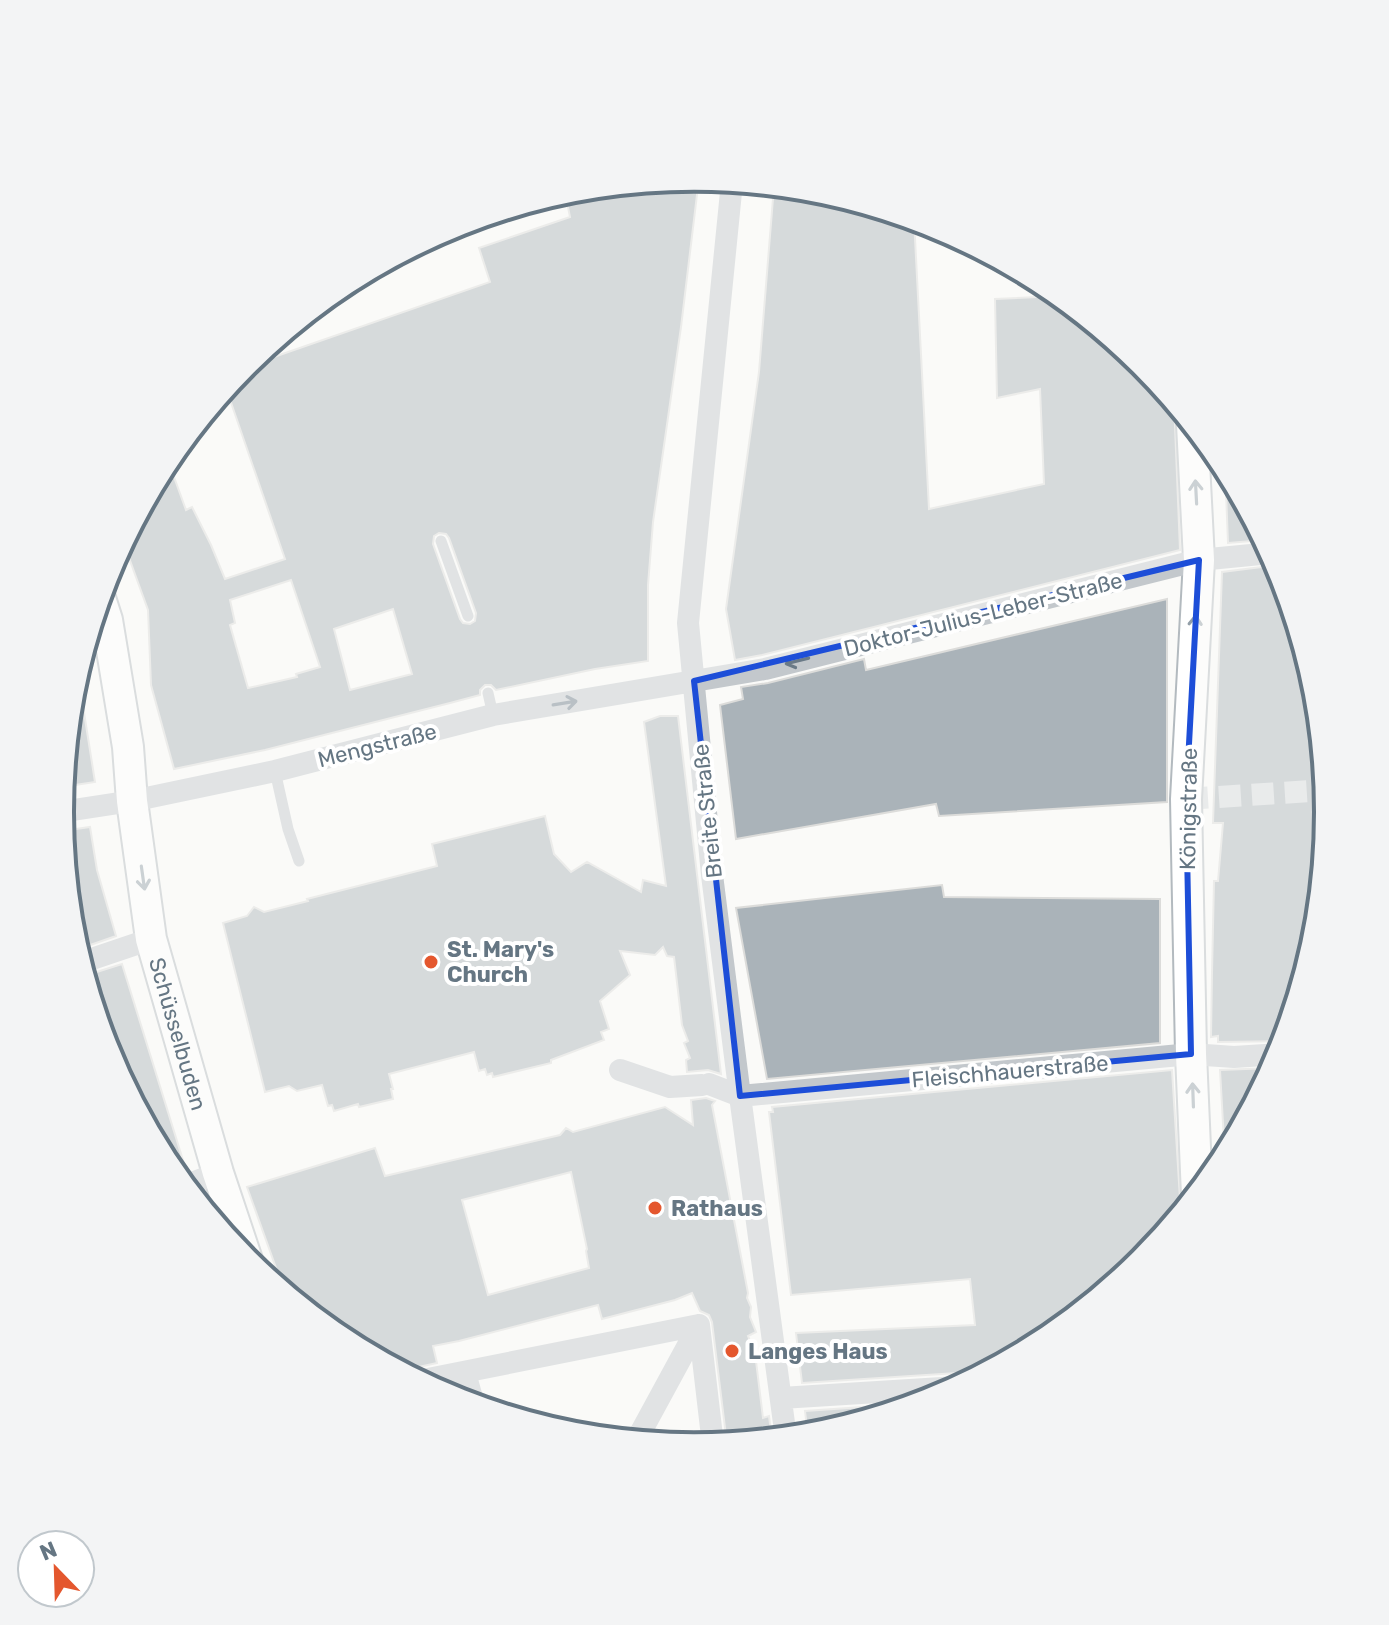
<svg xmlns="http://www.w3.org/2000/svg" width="1389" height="1625" font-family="Rubik,sans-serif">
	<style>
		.building { fill: #aab3b9; stroke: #dcdcda; stroke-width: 2; fill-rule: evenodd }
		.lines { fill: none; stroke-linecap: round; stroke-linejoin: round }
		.street-tunnel { stroke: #d5d9db; stroke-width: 22; stroke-dasharray: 22 11; stroke-linecap: butt }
		.secondary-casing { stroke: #b3babf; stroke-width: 34 }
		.lane { stroke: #c3c8cc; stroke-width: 11 }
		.street { stroke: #c3c8cc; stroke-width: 22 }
		.secondary { stroke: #fff; stroke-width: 30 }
		.oneway { stroke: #939fa8 }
		.oneway2 { stroke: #6a7a87 }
		.marked { fill: none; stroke: #1d4ed8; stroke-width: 6; stroke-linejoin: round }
		.poi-dot { fill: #e4572e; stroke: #fff; stroke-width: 3 }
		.labels { text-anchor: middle; stroke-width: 8; stroke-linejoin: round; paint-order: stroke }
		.street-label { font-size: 22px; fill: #657683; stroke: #fff }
		.poi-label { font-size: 22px; font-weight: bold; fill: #657683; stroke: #fff; text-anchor: start }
		.rim { fill: none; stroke: #657683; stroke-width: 4 }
	</style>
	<rect width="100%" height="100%" fill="#fafaf8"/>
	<path class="building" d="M 695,178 L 699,178 L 681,327 L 653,522 L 648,585 L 648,661 L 595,669 L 496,690 L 491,685 L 485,685 L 480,690 L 480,695 L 450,703 L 265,750 L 174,769 L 151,685 L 148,610 L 124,544 L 124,540 L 154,484 L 174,477 L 186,510 L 192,507 L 211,545 L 225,579 L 285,559 L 226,388 L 242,368 L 490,282 L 479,248 L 570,217 L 565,192 ZM 439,533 L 446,534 L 449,538 L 476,613 L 475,621 L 470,624 L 463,623 L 460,619 L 433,544 L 434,536 ZM 291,580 L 320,667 L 296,674 L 297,677 L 248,688 L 230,625 L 235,623 L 230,600 ZM 393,609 L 412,674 L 350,690 L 334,629 Z
		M 774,186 L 819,190 L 914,219 L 929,509 L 1044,484 L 1040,389 L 997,398 L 995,299 L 1038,297 L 1057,293 L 1143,364 L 1174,401 L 1180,550 L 762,655 L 735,660 L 726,609 L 759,372 Z
		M 1225,466 L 1255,522 L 1265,540 L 1228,543 Z
		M 1278,565 L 1317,689 L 1329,813 L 1317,937 L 1285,1041 L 1218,1042 L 1218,1036 L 1211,1037 L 1212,973 L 1214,881 L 1218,881 L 1223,823 L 1213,823 L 1222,572 Z
		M 1167,599 L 1167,802 L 939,816 L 936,804 L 736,839 L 720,705 L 743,699 L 741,687 L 768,683 L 864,659 L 866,670 Z
		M 80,687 L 95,782 L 62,787 L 72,688 Z
		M 660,716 L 678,716 L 721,1074 L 708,1070 L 687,1072 L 686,1060 L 690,1058 L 684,1043 L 688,1041 L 682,1025 L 674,957 L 667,956 L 663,947 L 655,955 L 620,951 L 630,975 L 600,1001 L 609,1029 L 601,1032 L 604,1040 L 551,1060 L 551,1063 L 493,1077 L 492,1073 L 487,1075 L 485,1069 L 479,1071 L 474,1052 L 389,1074 L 393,1089 L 391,1089 L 393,1099 L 359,1107 L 358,1104 L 334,1111 L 332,1105 L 328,1106 L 322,1085 L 297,1091 L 289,1086 L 265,1092 L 223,923 L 247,916 L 254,907 L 264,912 L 308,901 L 307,899 L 437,866 L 432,844 L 545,816 L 554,854 L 571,872 L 587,862 L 641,892 L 643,880 L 666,886 L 644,722 Z
		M 90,827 L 97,870 L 116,936 L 76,950 L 72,936 L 62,831 Z
		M 942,885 L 944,897 L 1160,899 L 1160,1043 L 767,1079 L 736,908 Z
		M 122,964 L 186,1170 L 175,1175 L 167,1165 L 108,1055 L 84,976 Z
		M 1274,1068 L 1252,1109 L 1225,1159 L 1220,1070 Z
		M 1172,1070 L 1181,1215 L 1142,1262 L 1047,1340 L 970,1381 L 965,1375 L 957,1373 L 802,1383 L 796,1333 L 975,1325 L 970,1279 L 791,1295 L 769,1112 L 773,1112 L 772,1107 Z
		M 706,1098 L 715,1101 L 712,1105 L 748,1293 L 747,1298 L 751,1307 L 750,1317 L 756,1332 L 748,1336 L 755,1353 L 763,1418 L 769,1416 L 772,1439 L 727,1444 L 712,1322 L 709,1315 L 700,1311 L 692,1293 L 675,1300 L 602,1319 L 598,1305 L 459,1341 L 433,1346 L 437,1363 L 400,1371 L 342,1340 L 285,1293 L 247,1187 L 375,1148 L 385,1176 L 560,1135 L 566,1128 L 573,1132 L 665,1107 L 693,1125 L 691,1100 ZM 571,1172 L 587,1249 L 586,1251 L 589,1268 L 488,1295 L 462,1200 Z
		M 922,1403 L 818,1435 L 808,1436 L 805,1411 Z"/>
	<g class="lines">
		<path class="street-tunnel" d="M 1186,799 L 1327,790"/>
		<defs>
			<g id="secondary">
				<path d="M 1192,424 L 1199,560 L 1186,799 L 1191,1054 L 1197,1195"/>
				<path id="s1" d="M 100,598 L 107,620 L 128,747 L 132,801 L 151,939 L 218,1173 L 248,1263"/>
			</g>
		</defs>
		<use href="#secondary" class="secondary-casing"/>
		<path class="lane" d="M 441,541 L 468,616
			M 488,693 L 493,715
			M 275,771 L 288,829 L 299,861"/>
		<path class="street" d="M 732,182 L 688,623 L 712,875 L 740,1096 L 786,1438
			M 60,812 L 132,801 L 275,771 L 493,715 L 765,669 L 1199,560 L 1272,553
			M 80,963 L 151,939
			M 620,1070 L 670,1087 L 702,1085
			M 709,1084 L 740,1096 L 1191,1054 L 1234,1057 L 1281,1054
			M 184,1186 L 218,1173
			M 699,1325 L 713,1445
			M 465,1373 L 474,1405
			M 418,1381 L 699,1325
			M 781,1398 L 958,1387
			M 636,1441 L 699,1325"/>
		<use href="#secondary" class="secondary"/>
	</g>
	<defs><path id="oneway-shaft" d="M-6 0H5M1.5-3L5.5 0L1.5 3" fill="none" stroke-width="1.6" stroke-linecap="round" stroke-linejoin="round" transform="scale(2)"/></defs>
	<g class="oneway">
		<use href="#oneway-shaft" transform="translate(1196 492) rotate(-93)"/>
		<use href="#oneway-shaft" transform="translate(1195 627) rotate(-87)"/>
		<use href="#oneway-shaft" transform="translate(143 878) rotate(82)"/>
		<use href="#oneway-shaft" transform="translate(1193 1095) rotate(-92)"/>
	</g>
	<g class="oneway2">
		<use href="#oneway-shaft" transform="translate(797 661) rotate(166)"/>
		<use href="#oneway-shaft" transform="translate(565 703) rotate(-9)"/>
	</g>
	<path d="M0 0H1389V1625H0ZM 1199,560 L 1186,799 L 1191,1054 L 740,1096 L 694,681 Z" fill="#fafaf8" fill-opacity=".55" fill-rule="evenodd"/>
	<path class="marked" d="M 1199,560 L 1186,799 L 1191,1054 L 740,1096 L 694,681 Z"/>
	<g class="poi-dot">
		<circle cx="431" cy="962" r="8"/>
		<circle cx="655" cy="1208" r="8"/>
		<circle cx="732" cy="1351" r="8"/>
	</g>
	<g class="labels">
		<g class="street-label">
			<text transform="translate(983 614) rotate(-14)" y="8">Doktor-Julius-Leber-Straße</text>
			<text transform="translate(377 745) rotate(-14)" y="8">Mengstraße</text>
			<text transform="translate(1188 809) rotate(-89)" y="8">Königstraße</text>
			<text transform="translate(707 811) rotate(-96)" y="8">Breite Straße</text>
			<text dy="8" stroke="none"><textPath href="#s1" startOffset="444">Schüsselbuden</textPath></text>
			<text transform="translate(1010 1071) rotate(-5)" y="8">Fleischhauerstraße</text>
		</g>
		<g class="poi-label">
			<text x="447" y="957">St. Mary's<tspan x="447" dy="25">Church</tspan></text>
			<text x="671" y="1216">Rathaus</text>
			<text x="748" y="1359">Langes Haus</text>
		</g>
	</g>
	<path d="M0 0H1389V1625H0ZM74 812a620 620 0 1 1 1240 0a620 620 0 1 1-1240 0Z" fill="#f3f4f5" fill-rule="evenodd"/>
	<path class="rim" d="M74 812a620 620 0 1 1 1240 0a620 620 0 1 1-1240 0Z"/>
	<g transform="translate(56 1569) rotate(337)"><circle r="38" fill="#ffffff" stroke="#c1c8cd" stroke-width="2"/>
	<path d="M0-6L14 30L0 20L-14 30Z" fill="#e4572e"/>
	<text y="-12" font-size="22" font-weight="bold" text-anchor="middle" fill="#657683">N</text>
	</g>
</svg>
